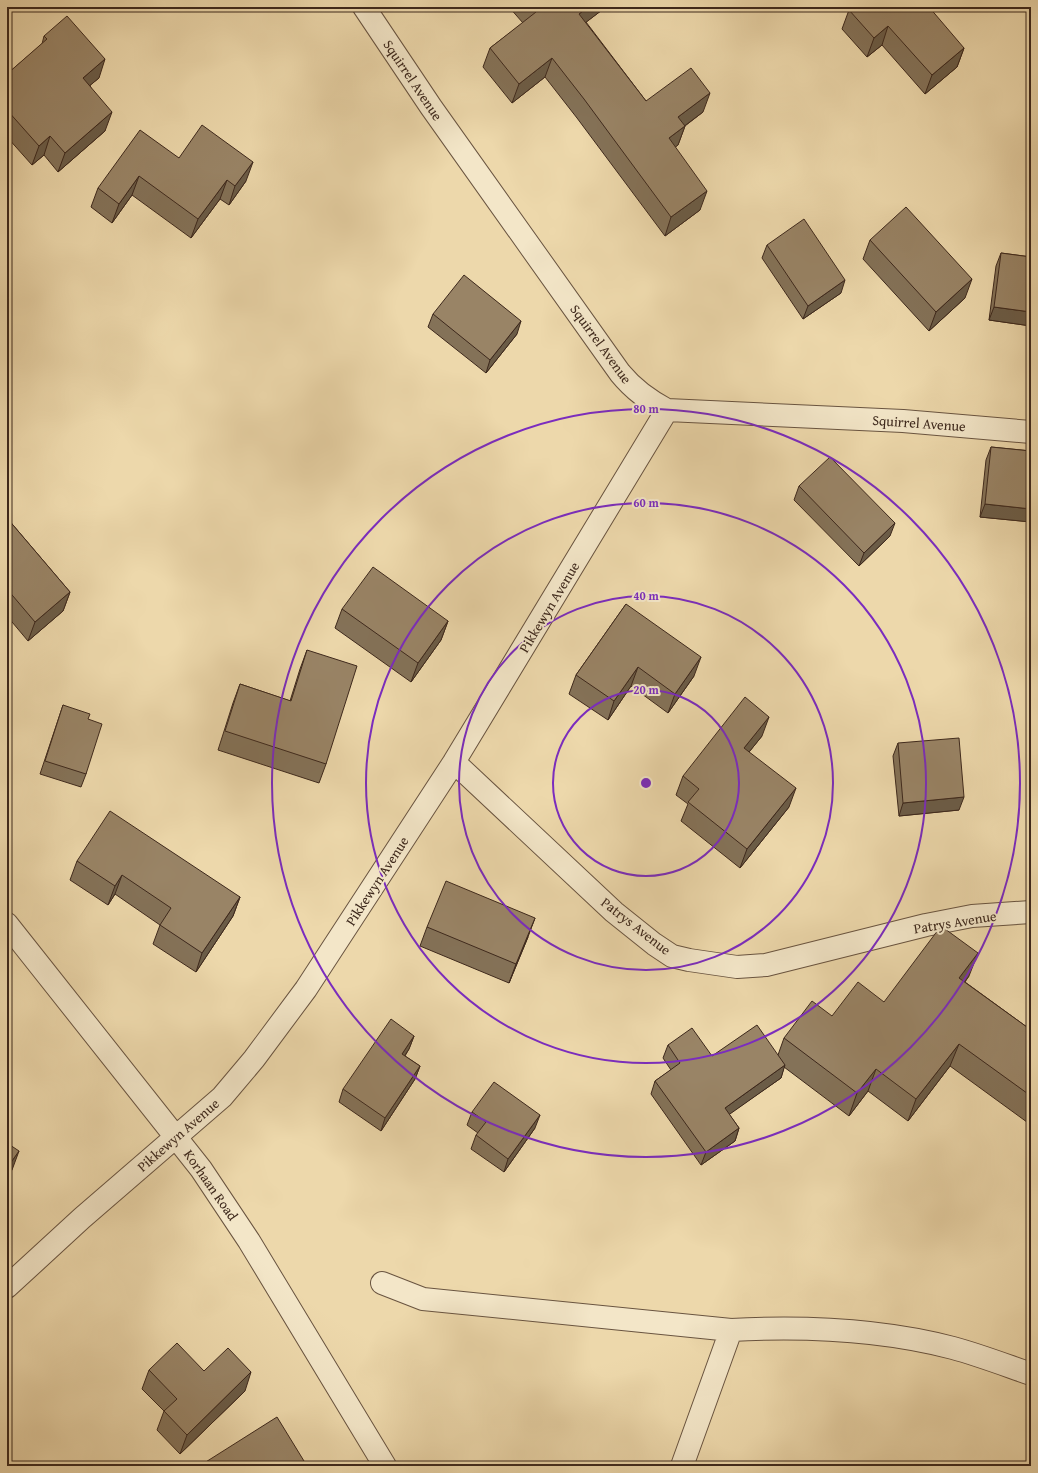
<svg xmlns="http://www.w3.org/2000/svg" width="1038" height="1473" font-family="'Gentium Book Plus',serif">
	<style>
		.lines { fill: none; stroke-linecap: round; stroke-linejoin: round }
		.minor-casing { stroke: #695440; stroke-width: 24 }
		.minor { stroke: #f3e6c8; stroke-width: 22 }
		.wall { fill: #847258; stroke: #3d281c }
		.shaded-wall { fill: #6b5c47; stroke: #3d281c }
		.building { fill: #998466; stroke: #3d281c }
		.ring { fill: none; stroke: #7b2cbf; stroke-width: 2 }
		.labels { text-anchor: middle; stroke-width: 4; stroke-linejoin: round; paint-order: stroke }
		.street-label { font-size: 14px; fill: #3d281c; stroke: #f3e6c8 }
		.centre { fill: #7b2cbf; stroke: #f3e6c8; stroke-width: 2 }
		.ring-label { font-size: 12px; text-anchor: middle; font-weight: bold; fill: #7b2cbf; stroke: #f3e6c8; stroke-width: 4; stroke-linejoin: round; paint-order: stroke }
	</style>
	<rect width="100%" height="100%" fill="#edd8ab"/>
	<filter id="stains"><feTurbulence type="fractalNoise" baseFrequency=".005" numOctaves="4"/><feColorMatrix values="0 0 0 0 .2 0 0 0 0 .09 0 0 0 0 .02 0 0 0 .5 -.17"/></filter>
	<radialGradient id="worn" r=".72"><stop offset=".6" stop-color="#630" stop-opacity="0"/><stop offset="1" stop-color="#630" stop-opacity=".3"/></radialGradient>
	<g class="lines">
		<defs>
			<path id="minor" d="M 364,7 L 431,107 L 620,373 C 634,390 648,400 667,410 L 903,421 L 1031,432
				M 454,762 L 614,912 L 654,944 L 672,956 L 689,960 L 737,967 L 766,965 L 926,925 L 972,916 L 1031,912
				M 7,924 L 201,1169 L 249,1241 L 385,1466
				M 382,1283 L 423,1299 L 731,1330 L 682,1466
				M 7,1287 L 82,1218 L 222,1097 L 254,1059 L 306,989 L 454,762 L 667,410
				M 731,1330 C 806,1326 880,1329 953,1348 C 979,1355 1005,1365 1031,1374"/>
		</defs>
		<use href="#minor" class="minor-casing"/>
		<use href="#minor" class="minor"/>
	</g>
	<path class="wall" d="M 509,7 L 606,7 L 586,22 L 646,101 L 703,112 L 685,126 L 678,145 L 675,147 L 700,210 L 665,236 L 577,118 L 545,77 L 512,103 L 483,67 L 490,48 L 523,23 Z
		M 849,10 L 964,48 L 957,67 L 925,94 L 882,45 L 867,57 L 842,29 Z
		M 44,36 L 99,78 L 90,85 L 105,131 L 58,172 L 44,155 L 32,165 L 7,137 L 7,74 L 42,44 Z
		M 179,158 L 246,181 L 229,205 L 220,199 L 191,238 L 132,195 L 112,223 L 91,207 L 98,188 Z
		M 870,240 L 965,298 L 929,331 L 863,259 Z
		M 767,245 L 841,293 L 803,319 L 762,258 Z
		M 1001,253 L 1031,257 L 1031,326 L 989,320 L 996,266 Z
		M 433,314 L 517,334 L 486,373 L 428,327 Z
		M 991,447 L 1031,451 L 1031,522 L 980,517 L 986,460 Z
		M 799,486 L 890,536 L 859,566 L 794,500 Z
		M 7,518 L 70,592 L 63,611 L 28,641 L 7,616 Z
		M 626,604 L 694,676 L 668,713 L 631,686 L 608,720 L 569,694 L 576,675 Z
		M 342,609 L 448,621 L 441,640 L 411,682 L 335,628 Z
		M 307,650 L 326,764 L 319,783 L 218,750 L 233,703 L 240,684 L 290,701 L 300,669 Z
		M 63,705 L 88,719 L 86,774 L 81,787 L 40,774 Z
		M 762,736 L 749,752 L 789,807 L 740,868 L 681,821 L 688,804 L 676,795 L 683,776 Z
		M 898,743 L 959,810 L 899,816 L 893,756 Z
		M 77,861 L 240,897 L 233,916 L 196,972 L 153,944 L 160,925 L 115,894 L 108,905 L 70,880 Z
		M 427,927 L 528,937 L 509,983 L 420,946 Z
		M 969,976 L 965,982 L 1031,1030 L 1031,1125 L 950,1066 L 908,1121 L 868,1091 L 849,1116 L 784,1067 L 781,1078 L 729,1114 L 739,1128 L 735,1141 L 701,1165 L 651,1094 L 655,1081 L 671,1070 L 663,1058 L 668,1045 L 712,1056 L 778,1055 L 784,1038 L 832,1016 L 884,1002 Z
		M 414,1036 L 409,1049 L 405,1056 L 420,1066 L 415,1079 L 381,1131 L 339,1102 L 343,1089 Z
		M 472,1112 L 535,1128 L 504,1172 L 471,1149 L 476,1135 L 478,1133 L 467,1125 Z
		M 149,1370 L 204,1371 L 245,1391 L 180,1454 L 157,1430 L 164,1411 L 142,1389 Z"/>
	<path class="shaded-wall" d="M 588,7 L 606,7 L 572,33 L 579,14 Z
		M 888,26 L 882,45 L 867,57 L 874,38 Z
		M 964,48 L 957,67 L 925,94 L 932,75 Z
		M 552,58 L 545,77 L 512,103 L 519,84 Z
		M 105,59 L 99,78 L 76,97 L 83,78 Z
		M 710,93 L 703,112 L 671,136 L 678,117 Z
		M 112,112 L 105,131 L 58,172 L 65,153 Z
		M 685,126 L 678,145 L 662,157 L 669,138 Z
		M 50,136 L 44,155 L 32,165 L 39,146 Z
		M 253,162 L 246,181 L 229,205 L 235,186 Z
		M 139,176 L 132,195 L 112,223 L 119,204 Z
		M 227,180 L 220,199 L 191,238 L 198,219 Z
		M 707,191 L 700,210 L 665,236 L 671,217 Z
		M 972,279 L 965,298 L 929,331 L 936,312 Z
		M 845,280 L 841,293 L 803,319 L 808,306 Z
		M 994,307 L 1031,312 L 1031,326 L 989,320 Z
		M 521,321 L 517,334 L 486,373 L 490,360 Z
		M 985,504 L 1031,509 L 1031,522 L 980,517 Z
		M 895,523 L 890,536 L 859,566 L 864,553 Z
		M 70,592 L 63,611 L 28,641 L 35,622 Z
		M 448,621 L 441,640 L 411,682 L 418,663 Z
		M 701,657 L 694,676 L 668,713 L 675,694 Z
		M 638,667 L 631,686 L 608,720 L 614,701 Z
		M 769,717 L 762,736 L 737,767 L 744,748 Z
		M 796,788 L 789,807 L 740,868 L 747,849 Z
		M 964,797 L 959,810 L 899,816 L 903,803 Z
		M 122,875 L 115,894 L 108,905 L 115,886 Z
		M 240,897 L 233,916 L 196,972 L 202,953 Z
		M 535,918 L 528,937 L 509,983 L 516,964 Z
		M 978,953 L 969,976 L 951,1000 L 959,978 Z
		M 414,1036 L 409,1049 L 397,1067 L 402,1054 Z
		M 959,1044 L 950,1066 L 908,1121 L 916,1099 Z
		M 785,1065 L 781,1078 L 720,1121 L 725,1108 Z
		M 420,1066 L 415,1079 L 381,1131 L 385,1118 Z
		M 876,1069 L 868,1091 L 849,1116 L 857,1093 Z
		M 540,1115 L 535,1128 L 504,1172 L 508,1159 Z
		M 739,1128 L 735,1141 L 701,1165 L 706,1152 Z
		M 19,1151 L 12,1170 L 7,1177 L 7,1168 Z
		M 251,1372 L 245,1391 L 180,1454 L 187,1435 Z
		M 304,1461 L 302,1466 L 295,1466 Z"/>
	<path class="building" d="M 532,7 L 588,7 L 579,14 L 646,101 L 691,68 L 710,93 L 678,117 L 685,126 L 669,138 L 707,191 L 671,217 L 584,99 L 552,58 L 519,84 L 490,48 L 536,12 Z
		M 852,7 L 929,7 L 964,48 L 932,75 L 888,26 L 874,38 L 849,10 Z
		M 67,16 L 105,59 L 83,78 L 112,112 L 65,153 L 50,136 L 39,146 L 7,110 L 7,74 L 47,39 L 44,36 Z
		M 202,125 L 253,162 L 235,186 L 227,180 L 198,219 L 139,176 L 119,204 L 98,188 L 140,130 L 179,158 Z
		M 906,207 L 972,279 L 936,312 L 870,240 Z
		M 804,219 L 845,280 L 808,306 L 767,245 Z
		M 1001,253 L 1031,257 L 1031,312 L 994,307 Z
		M 464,275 L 521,321 L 490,360 L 433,314 Z
		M 991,447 L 1031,451 L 1031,509 L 985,504 Z
		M 830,457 L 895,523 L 864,553 L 799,486 Z
		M 7,518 L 70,592 L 35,622 L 7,589 Z
		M 373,567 L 448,621 L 418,663 L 342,609 Z
		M 626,604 L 701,657 L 675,694 L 638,667 L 614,701 L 576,675 Z
		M 307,650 L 357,666 L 326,764 L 225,731 L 240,684 L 291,701 Z
		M 745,697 L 769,717 L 744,748 L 796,788 L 747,849 L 688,802 L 699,789 L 683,776 Z
		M 63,705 L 90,714 L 88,719 L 102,724 L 86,774 L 45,761 Z
		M 959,738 L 964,797 L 903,803 L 898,743 Z
		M 110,811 L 240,897 L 202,953 L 160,925 L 171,908 L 122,875 L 115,886 L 77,861 Z
		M 446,881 L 535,918 L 516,964 L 427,927 Z
		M 941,926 L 978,953 L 959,978 L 1031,1030 L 1031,1096 L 959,1044 L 916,1099 L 876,1069 L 857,1093 L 784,1038 L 812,1001 L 832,1016 L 858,982 L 884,1002 Z
		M 391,1019 L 414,1036 L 402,1054 L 420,1066 L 385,1118 L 343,1089 Z
		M 757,1025 L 785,1065 L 725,1108 L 739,1128 L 706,1152 L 655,1081 L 680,1063 L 668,1045 L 692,1028 L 712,1056 Z
		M 494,1082 L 540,1115 L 508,1159 L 476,1135 L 486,1122 L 472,1112 Z
		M 7,1143 L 19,1151 L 7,1168 Z
		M 177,1343 L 204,1371 L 228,1348 L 251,1372 L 187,1435 L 164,1411 L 177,1399 L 149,1370 Z
		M 277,1417 L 304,1461 L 295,1466 L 202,1466 L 201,1465 Z"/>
	<g class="ring">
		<circle cx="646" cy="783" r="93"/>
		<circle cx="646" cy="783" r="187"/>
		<circle cx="646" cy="783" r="280"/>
		<circle cx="646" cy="783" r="374"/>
	</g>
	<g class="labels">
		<g class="street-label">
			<text transform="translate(413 80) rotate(56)" y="5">Squirrel Avenue</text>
			<text transform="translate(601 344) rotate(54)" y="5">Squirrel Avenue</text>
			<text transform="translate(919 423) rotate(4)" y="5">Squirrel Avenue</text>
			<text transform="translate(549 607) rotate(-59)" y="5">Pikkewyn Avenue</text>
			<text transform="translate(377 881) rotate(-57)" y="5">Pikkewyn Avenue</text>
			<text transform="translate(955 922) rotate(-9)" y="5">Patrys Avenue</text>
			<text transform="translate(636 926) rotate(38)" y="5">Patrys Avenue</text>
			<text transform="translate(178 1135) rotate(-41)" y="5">Pikkewyn Avenue</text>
			<text transform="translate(211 1185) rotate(55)" y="5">Korhaan Road</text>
		</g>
	</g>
	<circle cx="646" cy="783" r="6" class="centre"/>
	<g class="ring-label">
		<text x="646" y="413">80 m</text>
		<text x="646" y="507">60 m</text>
		<text x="646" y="600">40 m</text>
		<text x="646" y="694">20 m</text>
	</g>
	<rect width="1038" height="1473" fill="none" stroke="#edd8ab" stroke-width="24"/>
	<rect x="8" y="8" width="1022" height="1457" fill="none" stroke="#3d281c" stroke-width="2"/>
	<rect x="12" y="12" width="1014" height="1449" fill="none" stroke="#3d281c"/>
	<rect width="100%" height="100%" filter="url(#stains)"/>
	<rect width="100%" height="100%" fill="url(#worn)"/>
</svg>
